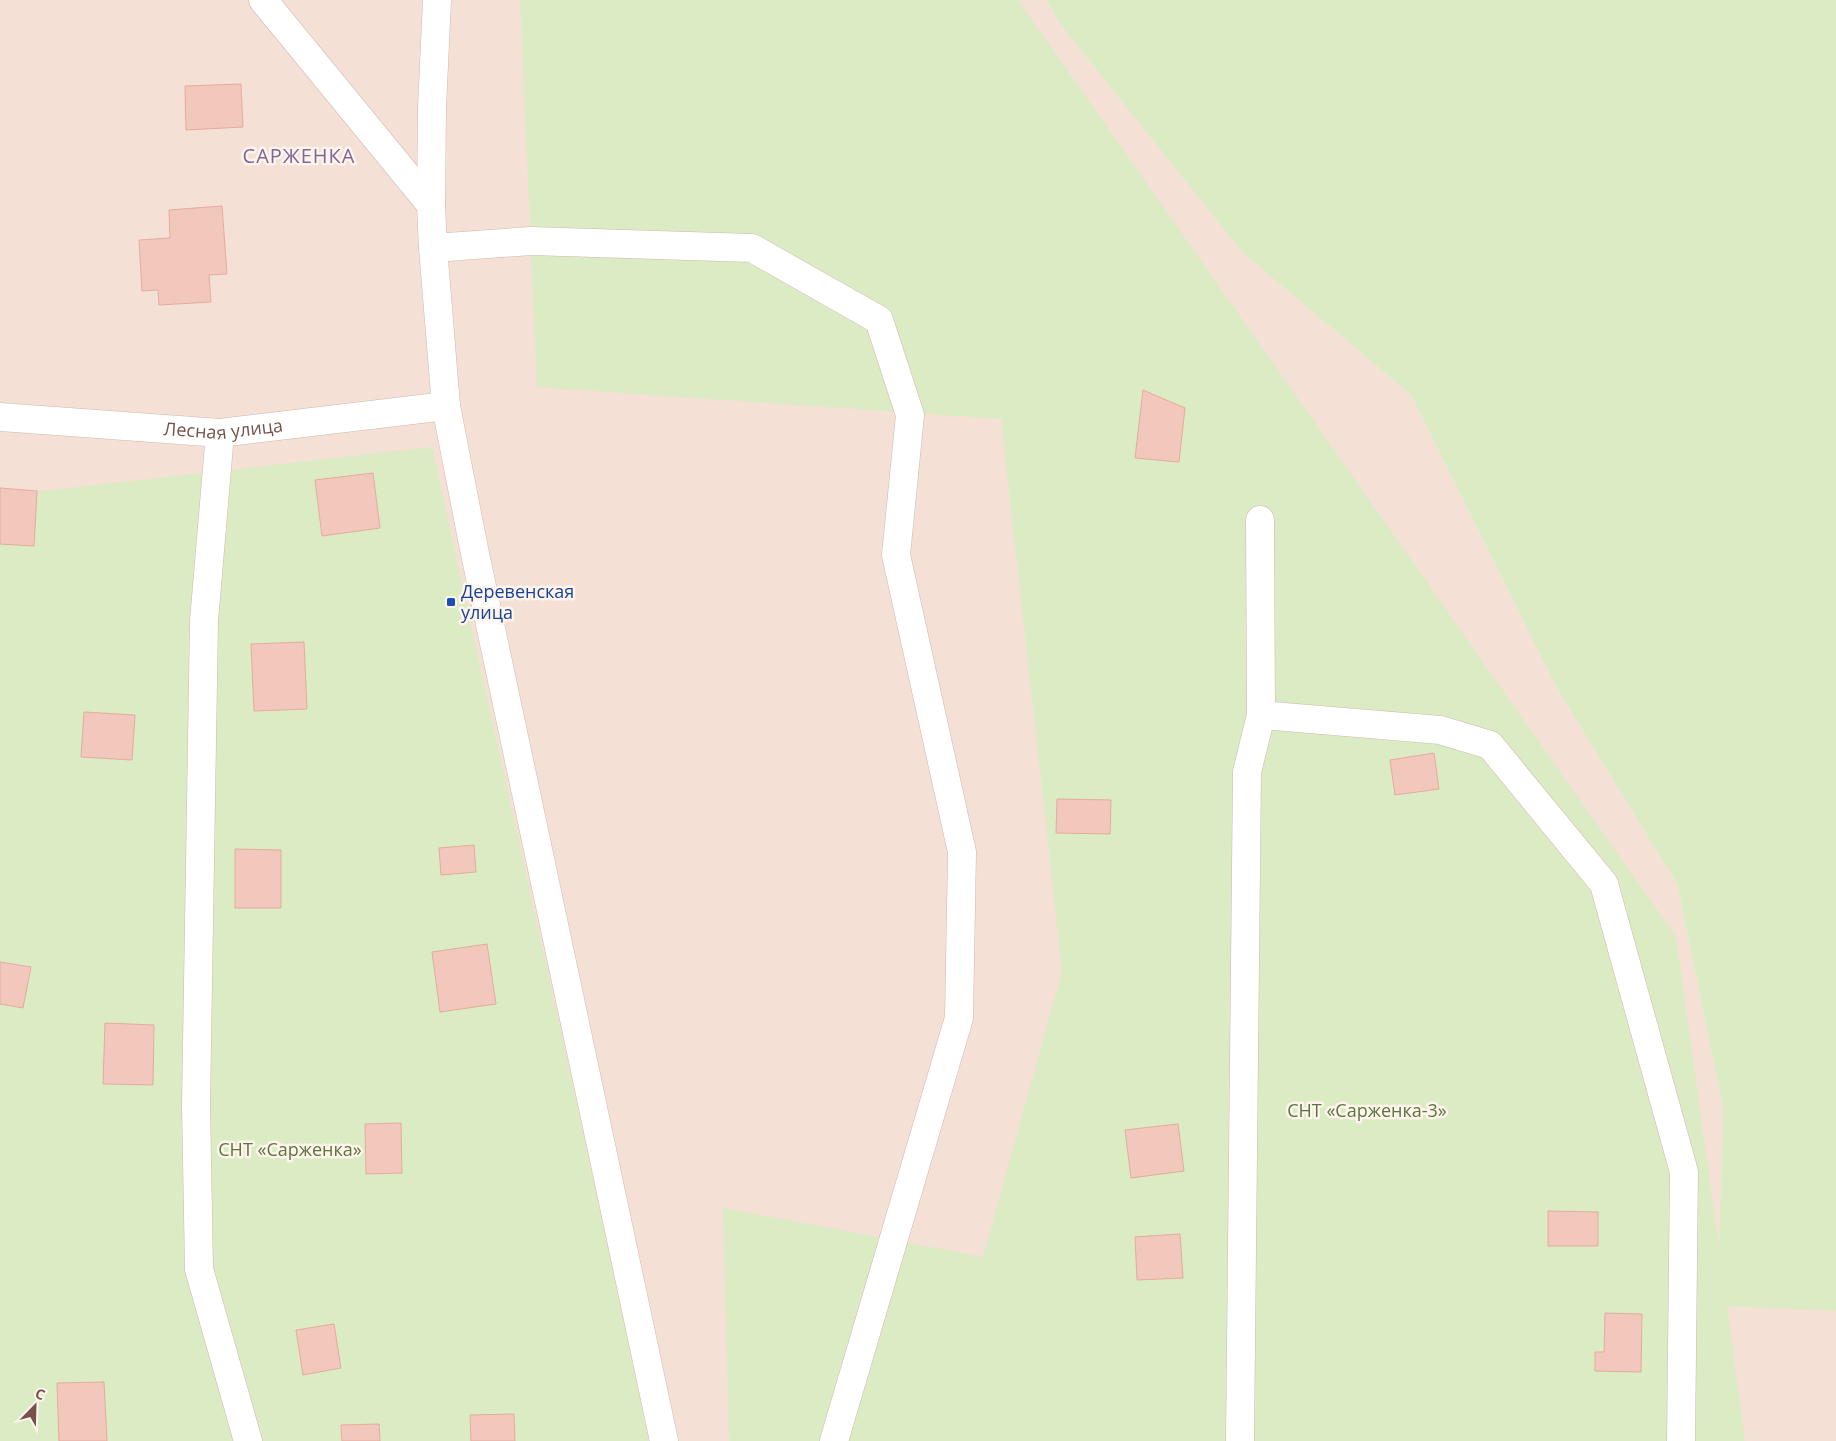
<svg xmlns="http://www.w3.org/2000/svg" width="1836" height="1441" font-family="'Open Sans',sans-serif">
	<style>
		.residential { fill: #f4e0d4 }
		.green { fill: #dbebc4 }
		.building { fill: #f2c8bd; stroke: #e5ab9d }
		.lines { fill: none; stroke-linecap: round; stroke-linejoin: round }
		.street-casing { stroke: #d0b7ae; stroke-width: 29 }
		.secondary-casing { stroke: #d7b8ae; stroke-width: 29 }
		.street { stroke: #fff; stroke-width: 28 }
		.secondary { stroke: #fff; stroke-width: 28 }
		.transit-dot { fill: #1a4fb4; stroke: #fff4ec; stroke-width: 2 }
		.labels { text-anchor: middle; stroke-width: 5; stroke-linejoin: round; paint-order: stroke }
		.street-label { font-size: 18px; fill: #76524a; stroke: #fff4ec }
		.transit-label { font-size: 18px; fill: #164399; stroke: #fff4ec; text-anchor: start }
		.park-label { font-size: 18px; fill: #59763f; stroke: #fff4ec }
		.quarter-label { font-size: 20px; letter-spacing: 1px; fill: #7f669a; stroke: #fff4ec }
	</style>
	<rect width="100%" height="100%" fill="#fdf0e6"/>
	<path class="residential" d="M 0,0 L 1046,0 L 1060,24 L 1242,252 L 1411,395 L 1556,687 L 1677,884 L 1723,1108 L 1718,1305 L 1836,1311 L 1836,1441 L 0,1441 Z"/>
	<path class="green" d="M 520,0 L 1018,0 L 1676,937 L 1719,1247 L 1723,1108 L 1677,884 L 1556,687 L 1411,395 L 1242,252 L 1060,24 L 1046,0 L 1836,0 L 1836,1311 L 1727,1306 L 1745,1441 L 729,1441 L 723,1208 L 983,1257 L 1062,971 L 1001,419 L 537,387 Z
		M 432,447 L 651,1441 L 0,1441 L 0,496 Z"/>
	<path class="building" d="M 241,84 L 243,127 L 186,130 L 185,86 Z
		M 222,206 L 227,274 L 209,275 L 211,302 L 159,305 L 158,290 L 142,291 L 139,240 L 170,238 L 169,210 Z
		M 1143,390 L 1185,408 L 1179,462 L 1135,458 Z
		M 373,473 L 380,528 L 322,536 L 315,480 Z
		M 0,488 L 37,491 L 34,546 L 0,544 Z
		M 304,642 L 307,709 L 254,711 L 251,644 Z
		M 84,712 L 135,715 L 132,760 L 81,757 Z
		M 1434,753 L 1439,789 L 1395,795 L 1390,760 Z
		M 1057,799 L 1111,800 L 1110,834 L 1056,833 Z
		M 474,845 L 476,872 L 441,875 L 439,848 Z
		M 235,849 L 281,850 L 281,908 L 235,908 Z
		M 487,944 L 496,1004 L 440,1012 L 432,952 Z
		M 0,962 L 31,967 L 23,1008 L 0,1004 Z
		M 105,1023 L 154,1025 L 153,1085 L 103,1084 Z
		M 401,1123 L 402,1173 L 366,1174 L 365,1124 Z
		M 1178,1124 L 1184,1171 L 1131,1178 L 1125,1130 Z
		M 1548,1211 L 1598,1212 L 1598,1246 L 1548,1246 Z
		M 1180,1234 L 1183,1278 L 1137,1280 L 1135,1237 Z
		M 1605,1313 L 1642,1314 L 1641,1372 L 1595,1371 L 1595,1352 L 1604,1352 Z
		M 334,1324 L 341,1368 L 303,1375 L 296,1330 Z
		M 104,1382 L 107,1441 L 59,1441 L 57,1383 Z
		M 514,1414 L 515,1441 L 471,1441 L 470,1415 Z
		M 379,1424 L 380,1441 L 342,1441 L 341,1425 Z"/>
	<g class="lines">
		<defs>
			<g id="street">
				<path d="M 263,0 L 431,205"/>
				<path d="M 433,248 L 531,241 L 752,248 L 879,320 L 910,415 L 896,555 L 962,852 L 959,1018 L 834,1441"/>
				<path id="s1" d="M 0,417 L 220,433 L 446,406"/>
				<path d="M 220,433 L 204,621 L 196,1105 L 199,1269 L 248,1441"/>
				<path d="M 1261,715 L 1440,730 L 1490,745 L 1604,884 L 1684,1172 L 1681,1441"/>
				<path d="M 1240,1441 L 1247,772 L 1261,715 L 1260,520"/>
			</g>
			<path id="secondary" d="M 437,0 L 432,108 L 431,205 L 433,248 L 446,406 L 474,549 L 664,1441"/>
		</defs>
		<use href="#street" class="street-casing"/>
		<use href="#secondary" class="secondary-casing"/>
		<use href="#street" class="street"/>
		<use href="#secondary" class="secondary"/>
	</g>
	<rect class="transit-dot" x="446" y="597" width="10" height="10" rx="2.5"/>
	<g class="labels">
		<g class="street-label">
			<text dy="6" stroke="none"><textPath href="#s1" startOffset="224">Лесная улица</textPath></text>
		</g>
		<g class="transit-label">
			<text x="461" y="598">Деревенская<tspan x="461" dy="21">улица</tspan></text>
		</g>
		<g class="park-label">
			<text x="1367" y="1117">СНТ «Сарженка-3»</text>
			<text x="290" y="1156">СНТ «Сарженка»</text>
		</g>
		<g class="quarter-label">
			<text x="299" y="163">САРЖЕНКА</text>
		</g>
	</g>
	<g transform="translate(35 1406) rotate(23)" stroke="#fff4ec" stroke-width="4" paint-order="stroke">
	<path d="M0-4L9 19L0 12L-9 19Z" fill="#76524a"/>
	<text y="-8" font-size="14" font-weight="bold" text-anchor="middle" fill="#76524a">С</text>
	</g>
</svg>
